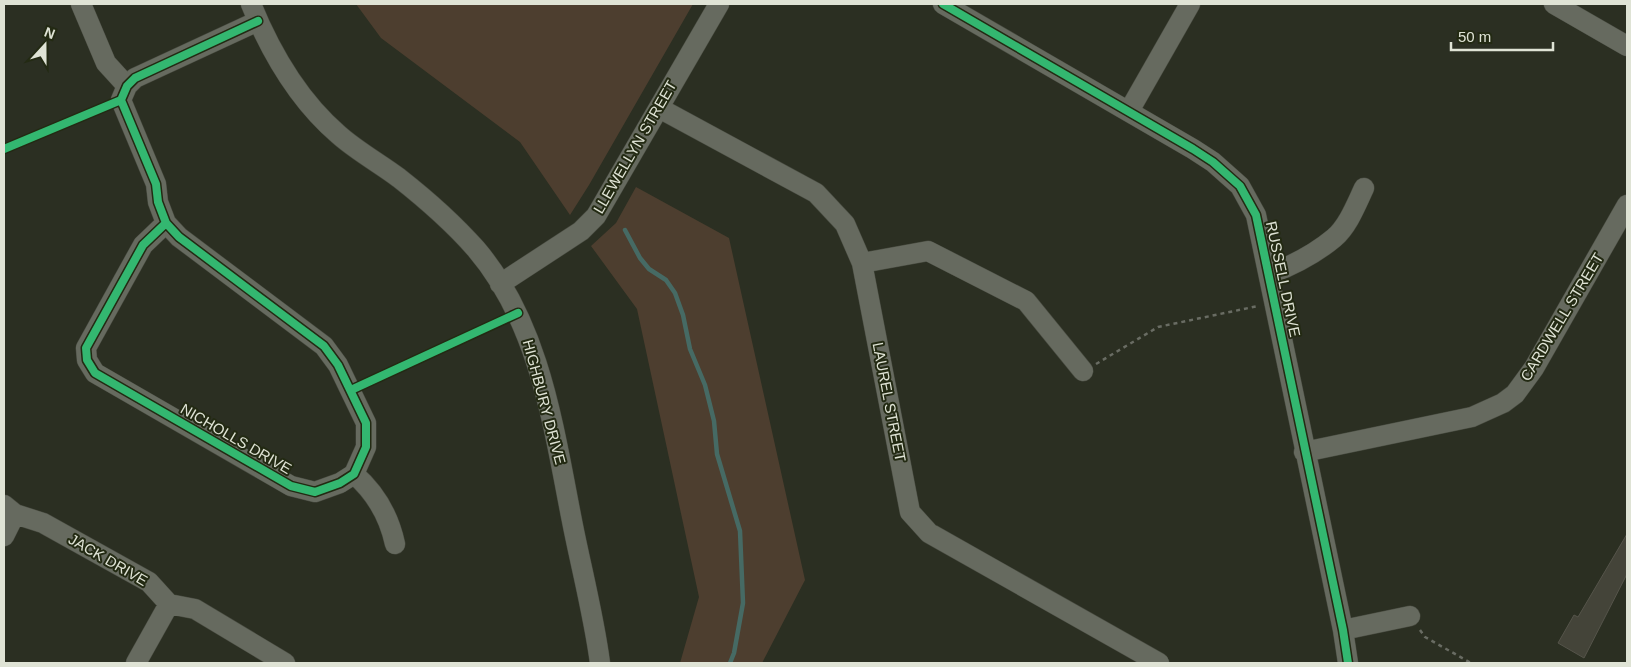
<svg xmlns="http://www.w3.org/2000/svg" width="1631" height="667" font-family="Arial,sans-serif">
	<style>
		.green { fill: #4d3e2f }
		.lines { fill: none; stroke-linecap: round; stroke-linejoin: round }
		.stream { stroke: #466a64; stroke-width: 4.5 }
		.building { fill: #444439; stroke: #55544a }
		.minor-casing { stroke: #484b40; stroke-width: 21 }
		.path { stroke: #696c63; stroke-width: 2.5; stroke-dasharray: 4 4; stroke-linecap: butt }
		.minor { stroke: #666a5f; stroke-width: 20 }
		.cycleway-casing { stroke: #232a13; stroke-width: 11 }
		.cycleway { stroke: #33b770; stroke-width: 8 }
		.labels { text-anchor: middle; stroke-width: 4; stroke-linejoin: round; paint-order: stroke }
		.street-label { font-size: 15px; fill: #dfe3d5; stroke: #232a13 }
	</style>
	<rect width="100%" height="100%" fill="#2b2f22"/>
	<path class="green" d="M 356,4 L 693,4 L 589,185 L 570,215 L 520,142 L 381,38 Z
		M 636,187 L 729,238 L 805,580 L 762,663 L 680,663 L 699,597 L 637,309 L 591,246 L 616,223 Z"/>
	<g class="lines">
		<path class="stream" d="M 625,230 L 640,258 L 649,269 L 666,280 L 675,293 L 683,315 L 690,349 L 705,385 L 714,421 L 717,454 L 740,531 L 743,603 L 734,653 L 730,663"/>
	</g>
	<path class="building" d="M 1627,534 L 1627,574 L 1584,658 L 1558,643 L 1574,615 L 1578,617 Z"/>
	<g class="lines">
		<defs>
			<path id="minor" d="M 81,4 L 106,63 L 127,86
				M 251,4 C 271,53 298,100 339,135 C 357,151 379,163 399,178 C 427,200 453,223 476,249 C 541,325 554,431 573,526 C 582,571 594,617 600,663
				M 943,4 L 1193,149 L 1213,162 L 1240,186 L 1256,215 L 1343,630 L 1348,663
				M 1554,4 L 1627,46
				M 659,108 L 816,193 L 845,224 L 862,263 L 910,512 L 929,533 L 1159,663
				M 1129,111 L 1190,4
				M 166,223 L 143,245 L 86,348 L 87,360 L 95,373 L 291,486 L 315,492 L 340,483 L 354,474 L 366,447 L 366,423 L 338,365 L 324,346 L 179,237 L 166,223 L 158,202 L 156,184 L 121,100 L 127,86 L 135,78 L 258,21
				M 862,263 L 928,251 L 1026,301 L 1083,371
				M 1270,274 C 1291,266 1316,253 1334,238 C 1348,226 1356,205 1364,188
				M 500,284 L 581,231 L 596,216 L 719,4
				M 1304,452 L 1472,417 L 1503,403 L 1515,394 L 1534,368 L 1627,205
				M 354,474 C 376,493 389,516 395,544
				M 4,505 L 15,514 L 43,523 L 149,582 L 169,604 L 195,609 L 285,663
				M 4,536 L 15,514
				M 1343,630 L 1410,616
				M 136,663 L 169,604"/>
		</defs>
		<use href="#minor" class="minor-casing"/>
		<path class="path" d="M 1096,364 L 1158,327 L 1258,306
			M 1420,630 L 1425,637 L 1471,663"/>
		<use href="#minor" class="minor"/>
		<defs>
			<path id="cycleway" d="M 943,4 L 1193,149 L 1213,162 L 1240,186 L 1256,215 L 1343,630 L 1348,663
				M 4,149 L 121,100
				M 166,223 L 143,245 L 86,348 L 87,360 L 95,373 L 291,486 L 315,492 L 340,483 L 354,474 L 366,447 L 366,423 L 338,365 L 324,346 L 179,237 L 166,223 L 158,202 L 156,184 L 121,100 L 127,86 L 135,78 L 258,21
				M 351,390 L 518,313"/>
		</defs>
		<use href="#cycleway" class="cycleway-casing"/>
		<use href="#cycleway" class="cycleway"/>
	</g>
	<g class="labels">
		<g class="street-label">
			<text transform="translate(635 147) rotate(-60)" y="5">LLEWELLYN STREET</text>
			<text transform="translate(1283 279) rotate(78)" y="5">RUSSELL DRIVE</text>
			<text transform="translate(1562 317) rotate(-59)" y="5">CARDWELL STREET</text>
			<text transform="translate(544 402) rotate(75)" y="5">HIGHBURY DRIVE</text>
			<text transform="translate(889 402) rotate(79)" y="5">LAUREL STREET</text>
			<text transform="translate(236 439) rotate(30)" y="5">NICHOLLS DRIVE</text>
			<text transform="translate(108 560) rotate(30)" y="5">JACK DRIVE</text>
		</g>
	</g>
	<rect width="1631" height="667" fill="none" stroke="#dfe3d5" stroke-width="10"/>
	<g transform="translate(45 45) rotate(21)" stroke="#232a13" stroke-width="4" paint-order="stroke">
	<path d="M0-4L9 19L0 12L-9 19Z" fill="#dfe3d5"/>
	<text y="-8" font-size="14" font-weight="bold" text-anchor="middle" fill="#dfe3d5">N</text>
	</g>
	<path d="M1451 42v8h102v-8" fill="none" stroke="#dfe3d5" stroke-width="2.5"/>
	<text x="1458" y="42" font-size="15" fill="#dfe3d5" stroke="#232a13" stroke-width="4" paint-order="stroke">50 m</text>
</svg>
